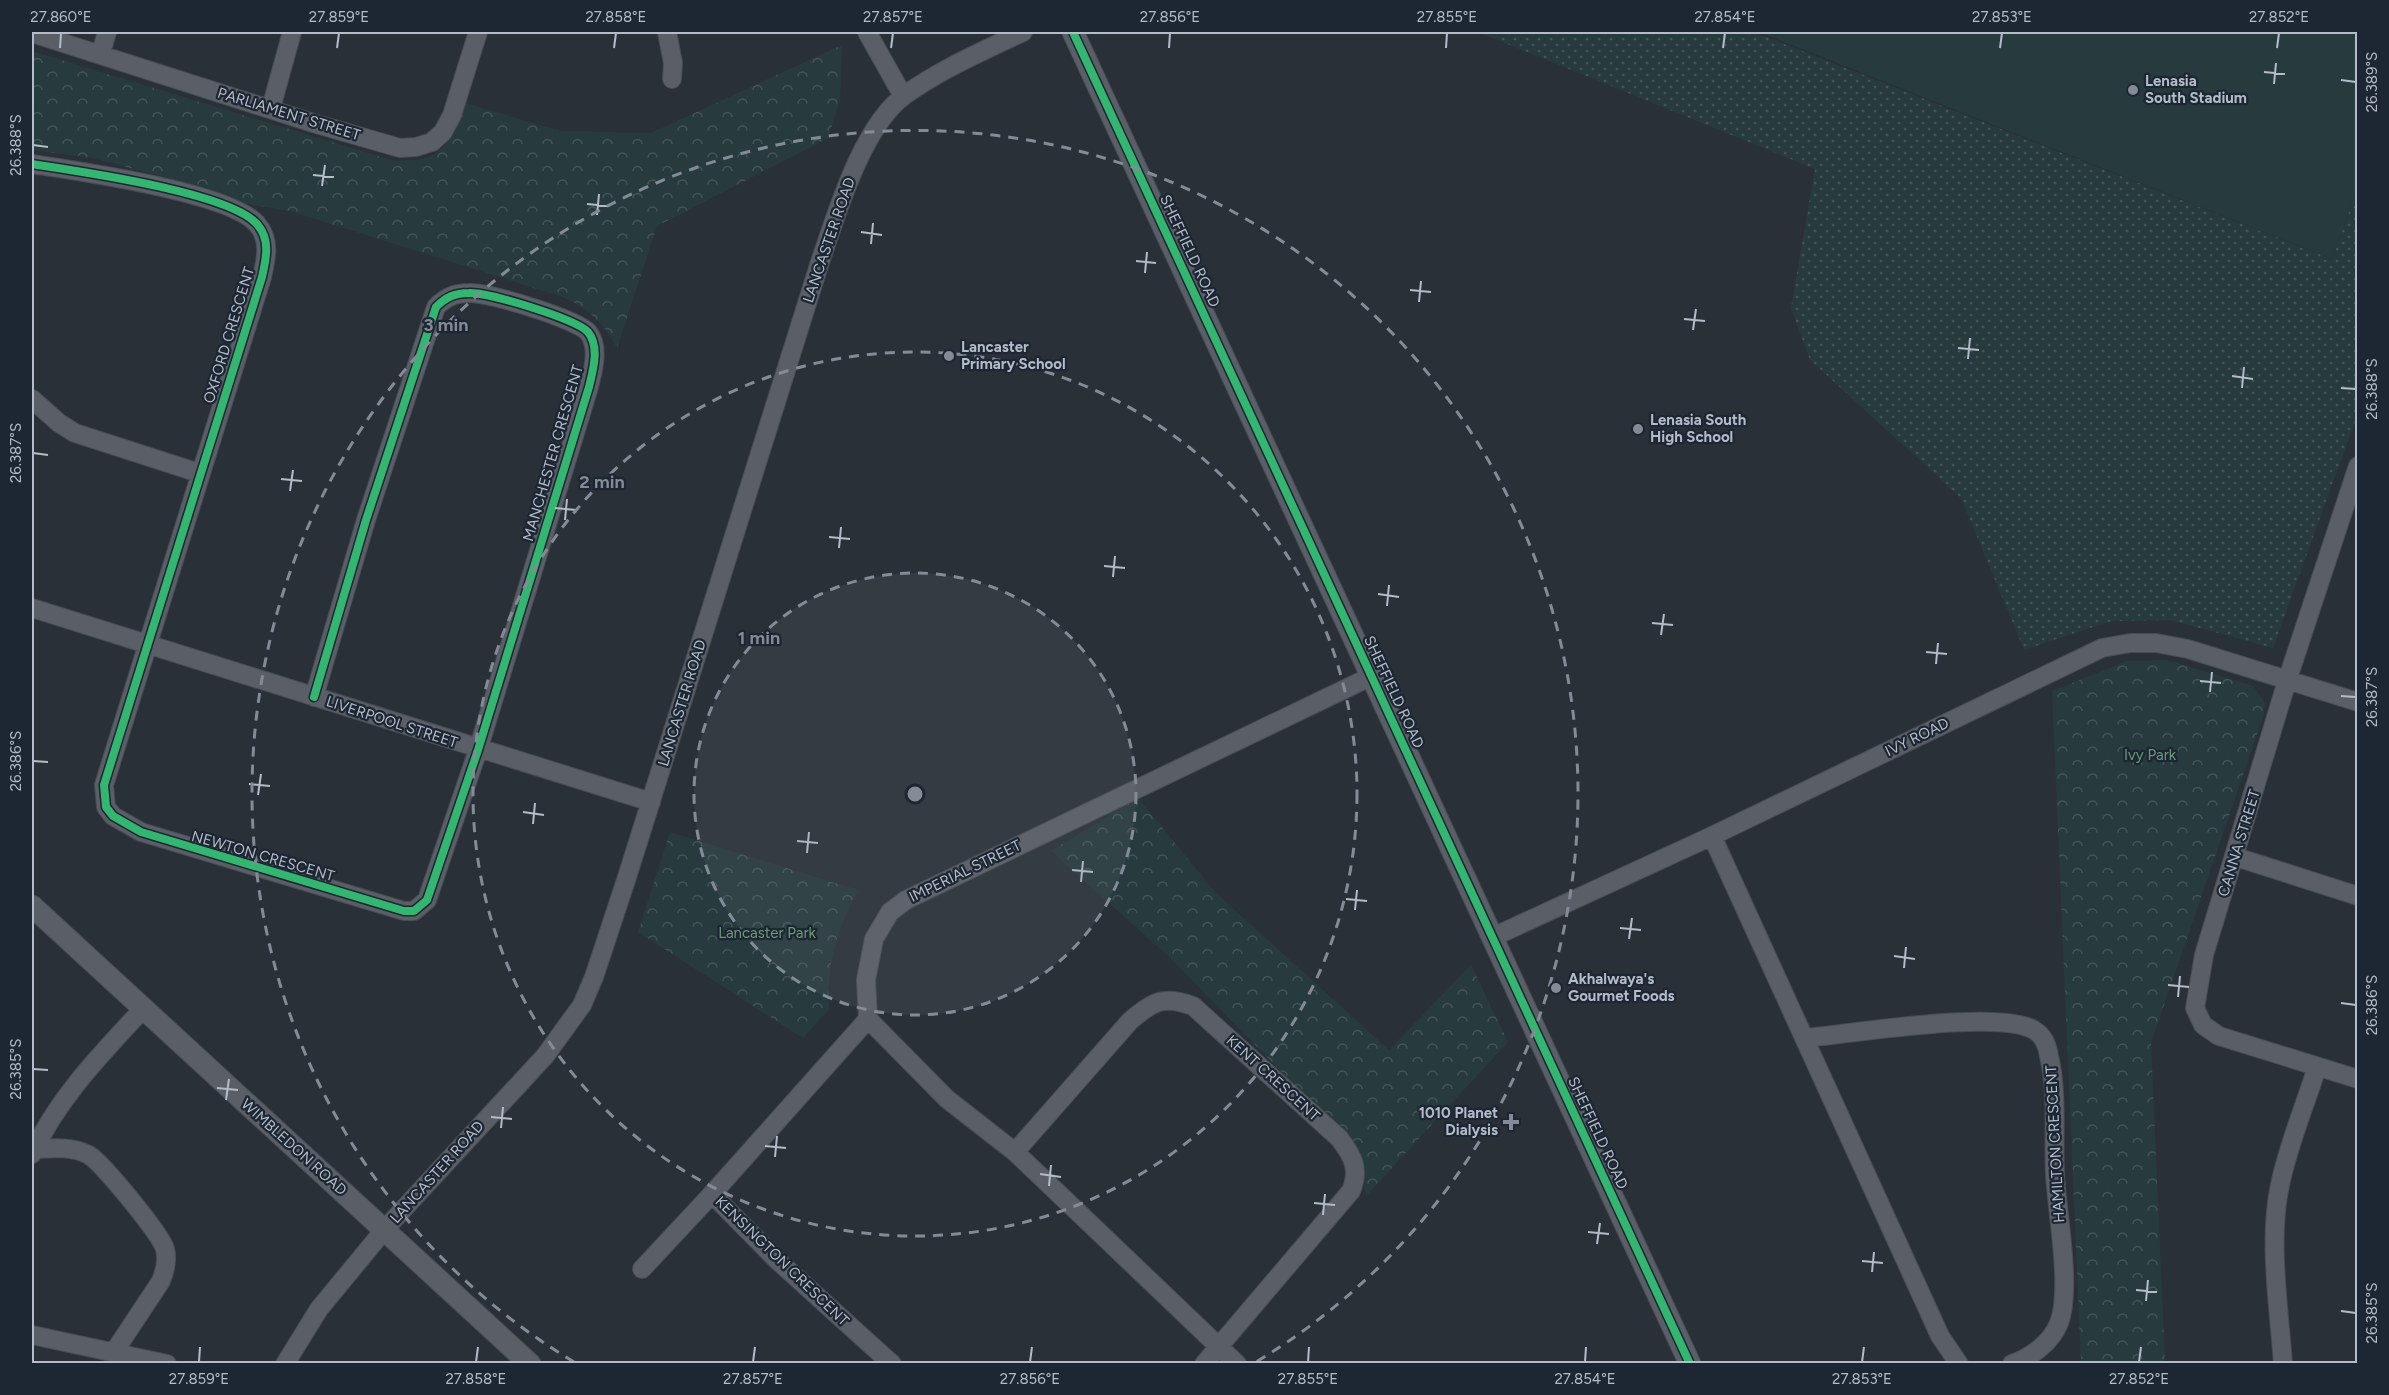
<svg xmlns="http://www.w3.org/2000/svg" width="2389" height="1395" font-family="Figtree,sans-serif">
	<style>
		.grass { fill: url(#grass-dots) }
		.park { fill: url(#park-crowns) }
		.pitch { fill: #273a3e }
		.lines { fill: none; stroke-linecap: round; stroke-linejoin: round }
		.minor-casing { stroke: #484c53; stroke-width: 20 }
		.tertiary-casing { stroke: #484c53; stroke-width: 23 }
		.minor { stroke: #5a5e66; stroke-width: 18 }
		.tertiary { stroke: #5a5e66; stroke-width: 21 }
		.cycleway-casing { stroke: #1d2633; stroke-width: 11 }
		.cycleway { stroke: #33b770; stroke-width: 8 }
		.ticks { fill: none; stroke: #b4bcc9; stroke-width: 2 }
		.ring { fill: none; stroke: #848b96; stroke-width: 3; stroke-dasharray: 10 8 }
		.poi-dot { fill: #848b96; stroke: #1d2633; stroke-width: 2 }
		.labels { text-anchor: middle; stroke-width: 4.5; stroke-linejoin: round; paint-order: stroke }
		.poi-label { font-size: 15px; font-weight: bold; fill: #b4bcc9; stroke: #1d2633; text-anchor: start }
		.street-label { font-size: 15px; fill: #b4bcc9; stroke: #1d2633 }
		.park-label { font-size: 15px; fill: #6b9a76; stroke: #1d2633 }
		.centre { fill: #848b96; stroke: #1d2633; stroke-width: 3 }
		.ring-label { font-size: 18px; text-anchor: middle; font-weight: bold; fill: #848b96; stroke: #1d2633; stroke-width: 4.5; stroke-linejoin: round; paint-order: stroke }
		.neatline { fill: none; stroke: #b4bcc9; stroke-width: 2 }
		.ticks-label { font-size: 15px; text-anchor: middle; fill: #b4bcc9 }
	</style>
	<defs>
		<pattern id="grass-dots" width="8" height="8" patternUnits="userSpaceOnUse" patternTransform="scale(1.5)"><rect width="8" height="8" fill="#273a3e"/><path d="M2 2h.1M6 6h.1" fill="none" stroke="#445559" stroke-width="1.8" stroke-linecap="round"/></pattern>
		<pattern id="park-crowns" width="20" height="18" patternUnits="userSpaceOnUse" patternTransform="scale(1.5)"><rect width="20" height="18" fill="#273a3e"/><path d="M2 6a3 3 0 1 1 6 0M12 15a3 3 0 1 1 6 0" fill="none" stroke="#445559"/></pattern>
	</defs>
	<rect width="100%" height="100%" fill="#2a3038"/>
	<path class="grass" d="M 1478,32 L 1754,32 L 2332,259 L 2357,190 L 2357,416 L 2273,648 L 2170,620 L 2112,621 L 2024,650 L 1961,498 L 1810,360 L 1791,308 L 1815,169 Z"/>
	<path class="park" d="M 842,45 L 840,100 L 828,138 L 657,226 L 617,348 C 602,320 590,311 563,297 L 290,211 L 236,202 L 176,180 L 92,158 L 32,150 L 32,51 L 395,161 C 405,160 419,161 428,157 C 451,148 458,124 465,103 L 560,131 L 651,133 Z
		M 2167,660 L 2253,686 L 2265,703 L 2264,714 L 2151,1043 L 2165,1363 L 2081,1363 L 2052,691 L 2127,661 Z
		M 1138,798 L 1216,893 L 1389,1050 L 1471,965 L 1508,1042 L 1366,1196 L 1358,1150 L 1168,956 L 1051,851 Z
		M 670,832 L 858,890 C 837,930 826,963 829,1009 L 803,1038 L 638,932 Z"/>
	<path class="pitch" d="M 1759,32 L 2357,32 L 2357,190 L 2332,259 Z"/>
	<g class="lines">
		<defs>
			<path id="minor" d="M 667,32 L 673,63 L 672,79
				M 867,32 L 903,96
				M 32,33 L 313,123 L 400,148 L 416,147 L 432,142 L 443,132 L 452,115 L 478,32
				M 101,53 L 107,32
				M 271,108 L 292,32
				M 32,164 C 77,171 229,192 257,224 C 271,240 266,259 262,277 L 104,785 L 106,807 L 113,816 L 141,832 L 404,911 L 414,911 L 427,900 L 478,750 L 589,387 C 593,370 600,347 588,332 C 576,319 488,292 469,293 C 455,293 446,297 436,307 L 366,520 L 314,697
				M 32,399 L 59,423 L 75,433 L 199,473
				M 2358,466 L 2287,681 L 2204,955 L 2195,1008 L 2203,1025 L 2219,1036 L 2358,1079
				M 32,608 L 651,802
				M 1712,836 L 1940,1336 L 1959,1364
				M 2236,857 L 2358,896
				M 1493,937 L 1712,836 L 2102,648 L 2130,643 L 2156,643 L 2188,649 L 2358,702
				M 868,1019 L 712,1194 L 777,1260 L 892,1364
				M 1805,1038 C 1851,1034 1999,1009 2034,1030 C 2044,1036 2047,1045 2049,1056 C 2058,1094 2053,1136 2055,1174 C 2057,1213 2072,1289 2059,1323 C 2051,1343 2031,1357 2012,1364
				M 34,1149 C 52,1148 72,1146 89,1155 C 103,1164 160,1233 165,1249 C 168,1260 165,1271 161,1281 L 114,1352
				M 1015,1152 L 1130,1021 C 1153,1001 1164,995 1193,1006 L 1339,1138 C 1353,1156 1360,1169 1351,1191 L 1204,1364
				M 32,1154 C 58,1098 101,1054 143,1009
				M 642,1269 L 712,1194
				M 32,1335 L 167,1364
				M 285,1364 L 319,1309 L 385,1229 L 545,1056 L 582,1005 L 594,977 L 628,874 L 820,262 C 837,213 862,126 905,95 C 941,69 983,51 1023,32
				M 1237,1364 L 1015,1152 L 947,1099 L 868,1019 L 866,980 L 874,939 L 890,912 L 906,900 L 1372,676
				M 2283,1364 C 2279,1308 2268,1240 2280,1185 C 2288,1145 2305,1106 2317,1067"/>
			<path id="tertiary" d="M 1073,32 L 1690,1364
				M 32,906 L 530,1364"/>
		</defs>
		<use href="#minor" class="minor-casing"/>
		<use href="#tertiary" class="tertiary-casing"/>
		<use href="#minor" class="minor"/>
		<use href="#tertiary" class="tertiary"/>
		<defs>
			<path id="cycleway" d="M 1073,32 L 1690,1364
				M 32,164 C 77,171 229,192 257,224 C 271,240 266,259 262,277 L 104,785 L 106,807 L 113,816 L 141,832 L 404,911 L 414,911 L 427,900 L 478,750 L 589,387 C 593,370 600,347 588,332 C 576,319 488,292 469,293 C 455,293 446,297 436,307 L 366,520 L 314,697"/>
		</defs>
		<use href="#cycleway" class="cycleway-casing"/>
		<use href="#cycleway" class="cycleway"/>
	</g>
	<path class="ticks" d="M 60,48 L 61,33M 337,48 L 339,33M 614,48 L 616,33M 891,48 L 893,33M 1169,48 L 1170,33M 1446,48 L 1447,33M 1723,48 L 1725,33M 2000,48 L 2002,33M 2277,48 L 2279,33M 2264,72 L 2285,74M 2341,80 L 2356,82M 2274,84 L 2276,63M 33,145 L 48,147M 313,175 L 334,177M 322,186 L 325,165M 587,204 L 608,206M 597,215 L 599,194M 861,232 L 882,235M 871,244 L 873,223M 1136,261 L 1156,263M 1145,273 L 1147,252M 1410,290 L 1431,292M 1419,302 L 1421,281M 1684,319 L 1705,321M 1693,330 L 1696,309M 1958,348 L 1979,350M 1968,359 L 1970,338M 2232,376 L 2253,379M 2242,388 L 2244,367M 2341,388 L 2356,389M 33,453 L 48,455M 281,479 L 302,481M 290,491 L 293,470M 555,508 L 576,510M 565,520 L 567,499M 829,537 L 850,539M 839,548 L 841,527M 1104,566 L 1125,568M 1113,577 L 1115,556M 1378,594 L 1399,597M 1387,606 L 1389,585M 1652,623 L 1673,625M 1661,635 L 1664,614M 1926,652 L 1947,654M 1936,664 L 1938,643M 2200,681 L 2221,683M 2210,692 L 2212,672M 2341,696 L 2356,697M 33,761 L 48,762M 249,784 L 270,786M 258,795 L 261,774M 523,812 L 544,815M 533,824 L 535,803M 797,841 L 818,843M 807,853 L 809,832M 1072,870 L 1093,872M 1081,882 L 1083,861M 1346,899 L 1367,901M 1355,910 L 1357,890M 1620,928 L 1641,930M 1629,939 L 1632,918M 1894,956 L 1915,959M 1904,968 L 1906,947M 2168,985 L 2189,987M 2178,997 L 2180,976M 2341,1003 L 2356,1005M 33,1069 L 48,1070M 217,1088 L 238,1090M 226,1100 L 229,1079M 491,1117 L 512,1119M 501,1128 L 503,1107M 765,1146 L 786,1148M 775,1157 L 777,1136M 1040,1174 L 1061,1177M 1049,1186 L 1051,1165M 1314,1203 L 1335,1205M 1323,1215 L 1325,1194M 1588,1232 L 1609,1234M 1597,1244 L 1600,1223M 1862,1261 L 1883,1263M 1872,1272 L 1874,1252M 2136,1290 L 2157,1292M 2146,1301 L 2148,1280M 2341,1311 L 2356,1313M 199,1362 L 200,1347M 476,1362 L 478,1347M 753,1362 L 755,1347M 1030,1362 L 1032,1347M 1308,1362 L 1309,1347M 1585,1362 L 1586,1347M 1862,1362 L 1864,1347M 2139,1362 L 2141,1347"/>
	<circle cx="915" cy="794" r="221" fill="#848b96" fill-opacity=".12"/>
	<g class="ring">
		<circle cx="915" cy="794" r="221"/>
		<circle cx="915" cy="794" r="442"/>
		<path d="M574 1362A663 663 0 1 1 1256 1362"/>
	</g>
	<g class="poi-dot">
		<circle cx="2133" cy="90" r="6"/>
		<circle cx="949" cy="356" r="6"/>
		<circle cx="1638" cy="429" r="6"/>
		<circle cx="1556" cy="988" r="6"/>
		<path d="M1508 1113h6v6h6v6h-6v6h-6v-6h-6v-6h6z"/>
	</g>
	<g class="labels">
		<g class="poi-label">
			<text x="2145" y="86">Lenasia<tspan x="2145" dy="17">South Stadium</tspan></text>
			<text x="961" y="352">Lancaster<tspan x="961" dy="17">Primary School</tspan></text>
			<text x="1650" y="425">Lenasia South<tspan x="1650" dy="17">High School</tspan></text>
			<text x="1568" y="984">Akhalwaya's<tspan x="1568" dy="17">Gourmet Foods</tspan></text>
			<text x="1498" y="1118" text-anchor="end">1010 Planet<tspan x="1498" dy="17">Dialysis</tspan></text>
		</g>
		<g class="street-label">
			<text transform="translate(289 114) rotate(17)" y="5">PARLIAMENT STREET</text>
			<text transform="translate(829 240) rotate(-71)" y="5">LANCASTER ROAD</text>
			<text transform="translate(1190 251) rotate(65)" y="5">SHEFFIELD ROAD</text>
			<text transform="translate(229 335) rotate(-73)" y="5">OXFORD CRESCENT</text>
			<text transform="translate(553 453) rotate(-74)" y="5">MANCHESTER CRESCENT</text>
			<text transform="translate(1394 692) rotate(65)" y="5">SHEFFIELD ROAD</text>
			<text transform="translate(682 703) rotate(-73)" y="5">LANCASTER ROAD</text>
			<text transform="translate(392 722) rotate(18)" y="5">LIVERPOOL STREET</text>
			<text transform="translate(1917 737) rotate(-26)" y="5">IVY ROAD</text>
			<text transform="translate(2239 843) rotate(-73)" y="5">CANNA STREET</text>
			<text transform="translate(263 856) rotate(16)" y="5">NEWTON CRESCENT</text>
			<text transform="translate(965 871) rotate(-26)" y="5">IMPERIAL STREET</text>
			<text transform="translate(1273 1078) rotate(42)" y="5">KENT CRESCENT</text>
			<text transform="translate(1598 1133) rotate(65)" y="5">SHEFFIELD ROAD</text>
			<text transform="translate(2055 1144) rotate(-93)" y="5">HAMILTON CRESCENT</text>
			<text transform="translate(294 1147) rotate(42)" y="5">WIMBLEDON ROAD</text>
			<text transform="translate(437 1172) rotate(-48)" y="5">LANCASTER ROAD</text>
			<text transform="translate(782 1261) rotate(44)" y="5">KENSINGTON CRESCENT</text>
		</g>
		<g class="park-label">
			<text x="2150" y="760">Ivy Park</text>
			<text x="767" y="938">Lancaster Park</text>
		</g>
	</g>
	<circle cx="915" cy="794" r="9" class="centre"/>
	<g class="ring-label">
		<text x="446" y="331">3 min</text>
		<text x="602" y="488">2 min</text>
		<text x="759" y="644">1 min</text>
	</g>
	<rect width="2389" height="1395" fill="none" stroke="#1d2633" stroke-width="66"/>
	<rect x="33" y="33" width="2323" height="1329" class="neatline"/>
	<g class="ticks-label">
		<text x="61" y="22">27.860°E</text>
		<text x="339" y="22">27.859°E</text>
		<text x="616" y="22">27.858°E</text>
		<text x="893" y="22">27.857°E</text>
		<text x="1170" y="22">27.856°E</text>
		<text x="1447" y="22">27.855°E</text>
		<text x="1725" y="22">27.854°E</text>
		<text x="2002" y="22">27.853°E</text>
		<text x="2279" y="22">27.852°E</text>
		<text transform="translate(2372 82) rotate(-90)" y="5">26.389°S</text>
		<text transform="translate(16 145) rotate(-90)" y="5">26.388°S</text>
		<text transform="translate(2372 389) rotate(-90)" y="5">26.388°S</text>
		<text transform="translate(16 453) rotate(-90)" y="5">26.387°S</text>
		<text transform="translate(2372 697) rotate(-90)" y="5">26.387°S</text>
		<text transform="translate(16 761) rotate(-90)" y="5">26.386°S</text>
		<text transform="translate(2372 1005) rotate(-90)" y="5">26.386°S</text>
		<text transform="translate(16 1069) rotate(-90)" y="5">26.385°S</text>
		<text transform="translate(2372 1313) rotate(-90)" y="5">26.385°S</text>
		<text x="199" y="1384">27.859°E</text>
		<text x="476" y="1384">27.858°E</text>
		<text x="753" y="1384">27.857°E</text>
		<text x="1030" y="1384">27.856°E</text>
		<text x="1308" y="1384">27.855°E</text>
		<text x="1585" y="1384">27.854°E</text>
		<text x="1862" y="1384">27.853°E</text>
		<text x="2139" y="1384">27.852°E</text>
	</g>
</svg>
